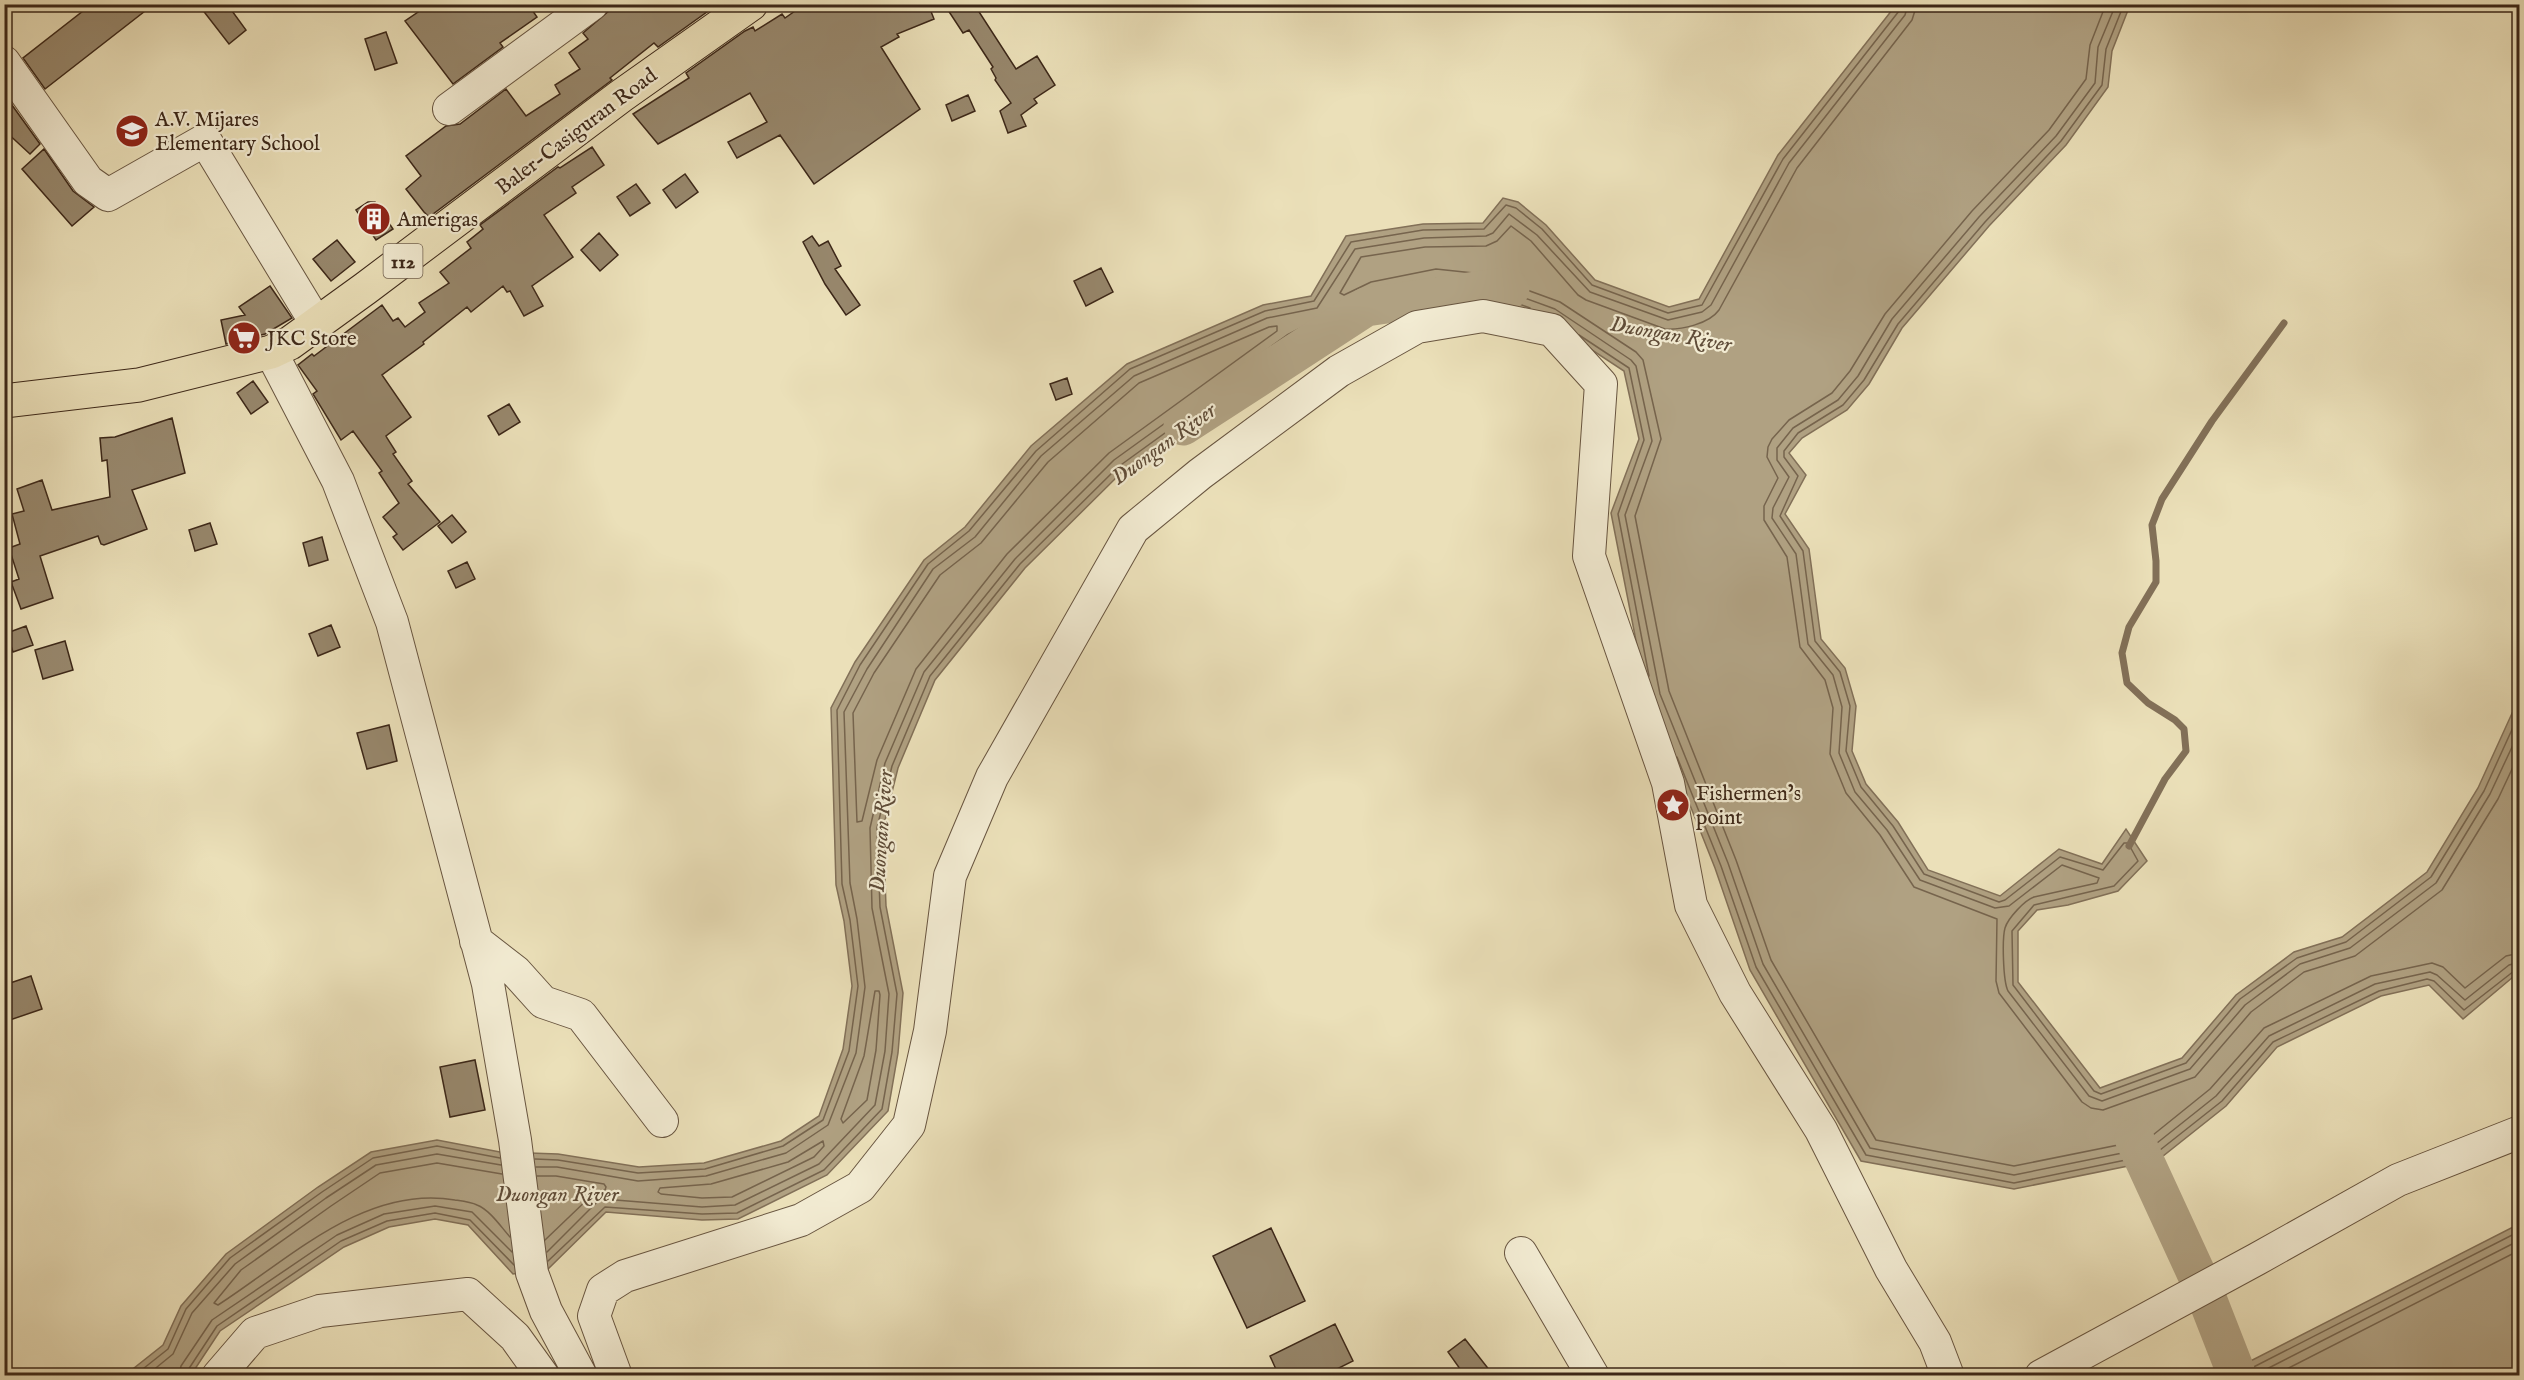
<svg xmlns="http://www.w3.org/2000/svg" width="2524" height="1380" font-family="'IM FELL English',serif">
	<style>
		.water { fill: #b0a182; stroke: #827058; stroke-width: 1.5 }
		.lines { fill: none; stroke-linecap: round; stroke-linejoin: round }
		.shore { stroke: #76644d; stroke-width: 1.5 }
		.stream { stroke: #827058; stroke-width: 7 }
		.river { stroke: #b0a182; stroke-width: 39 }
		.building { fill: #97876c; stroke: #3c2718; stroke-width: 1.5 }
		.minor-casing { stroke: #685540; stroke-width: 34 }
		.major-casing { stroke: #3c2718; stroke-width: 35 }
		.minor { stroke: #f2ebd2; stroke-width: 32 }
		.major { stroke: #ebe0b9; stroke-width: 33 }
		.labels { text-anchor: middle; stroke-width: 4.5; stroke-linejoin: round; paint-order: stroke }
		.shield { fill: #f2ebd2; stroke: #736250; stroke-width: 1.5 }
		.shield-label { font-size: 20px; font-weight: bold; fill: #3c2718 }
		.poi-label { font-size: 21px; fill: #3c2718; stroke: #f2ebd2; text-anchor: start }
		.street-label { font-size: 21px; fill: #3c2718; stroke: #f2ebd2 }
		.water-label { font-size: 22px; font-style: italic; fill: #5f4c38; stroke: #f2ebd2 }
	</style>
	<rect width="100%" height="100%" fill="#ebe0b9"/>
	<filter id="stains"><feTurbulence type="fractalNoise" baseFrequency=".00333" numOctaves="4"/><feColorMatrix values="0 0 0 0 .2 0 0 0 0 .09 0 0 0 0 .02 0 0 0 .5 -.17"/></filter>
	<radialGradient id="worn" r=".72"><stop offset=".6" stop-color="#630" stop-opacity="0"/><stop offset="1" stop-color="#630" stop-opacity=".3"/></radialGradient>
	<path class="water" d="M 1896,5 L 2130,5 L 2112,51 L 2108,87 L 2066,145 L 1989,226 L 1902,328 L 1869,384 L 1847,410 L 1802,438 L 1789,453 L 1806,475 L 1785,514 L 1809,549 L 1821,639 L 1845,668 L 1856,706 L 1852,751 L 1866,784 L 1898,822 L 1928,870 L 2000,896 L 2059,849 L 2102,864 L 2126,829 L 2147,861 L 2118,891 L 2068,905 L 2037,910 L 2018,931 L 2018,982 L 2100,1088 L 2182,1058 L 2236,995 L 2294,952 L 2342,937 L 2427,872 L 2478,788 L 2519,698 L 2519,972 L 2463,1019 L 2429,985 L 2381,996 L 2277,1047 L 2226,1106 L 2158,1160 L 2014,1189 L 1861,1161 L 1750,970 L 1715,868 L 1647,697 L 1611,513 L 1639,439 L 1624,371 L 1548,321 L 1479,296 L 1439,292 L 1376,304 L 1295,346 L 1123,471 L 1025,568 L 935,680 L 898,768 L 883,828 L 886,906 L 903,993 L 898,1053 L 888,1111 L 827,1175 L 738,1219 L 702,1220 L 606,1212 L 548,1269 L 513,1274 L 468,1225 L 435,1219 L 389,1227 L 344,1247 L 220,1331 L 191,1375 L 124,1376 L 163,1345 L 181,1306 L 226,1254 L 318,1187 L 371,1152 L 437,1140 L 500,1152 L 558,1154 L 639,1167 L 704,1163 L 781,1141 L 819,1116 L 843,1049 L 852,986 L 844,921 L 836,885 L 831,708 L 855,662 L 924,560 L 965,527 L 1031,446 L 1127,364 L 1263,305 L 1311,296 L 1346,236 L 1423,224 L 1483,223 L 1503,198 L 1518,202 L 1546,225 L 1595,280 L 1669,307 L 1699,299 L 1778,155 Z
		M 2519,1224 L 2519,1375 L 2223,1375 Z"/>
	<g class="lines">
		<path class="shore" d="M 1917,4 L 1912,20 L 1797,168 L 1719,310 C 1709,324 1681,330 1665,329 L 1586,300 L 1578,295 L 1531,241 L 1511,226 L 1497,241 L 1486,246 L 1425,247 L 1361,257 L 1340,293 L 1344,295 L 1371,282 L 1436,269 L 1483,274 L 1560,302 L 1636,352 L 1643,360 L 1661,439 L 1635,516 L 1669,691 L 1736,860 L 1771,960 L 1876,1140 L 2014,1166 L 2148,1139 L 2210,1089 L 2264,1028 L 2371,976 L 2432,963 L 2443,967 L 2465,988 L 2506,956 L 2520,953
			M 2106,4 L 2090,45 L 2086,79 L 2049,130 L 1972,211 L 1885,314 L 1850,371 L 1832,393 L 1789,420 L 1772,439 L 1768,447 L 1767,457 L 1778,478 L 1764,506 L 1764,520 L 1787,557 L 1800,647 L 1825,680 L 1833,708 L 1830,754 L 1846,793 L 1880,835 L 1914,887 L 1997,919 L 1996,981 L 1999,993 L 2082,1102 L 2091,1108 L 2103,1110 L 2195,1077 L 2251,1012 L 2304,972 L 2355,956 L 2442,890 L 2498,799 L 2520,752
			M 2116,4 L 2098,47 L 2095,83 L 2056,136 L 1979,217 L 1892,319 L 1858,376 L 1838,400 L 1793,428 L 1777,448 L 1777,460 L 1789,477 L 1773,508 L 1772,518 L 1796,554 L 1808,644 L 1833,675 L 1842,707 L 1839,753 L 1855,792 L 1887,830 L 1920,880 L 1995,908 L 2009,906 L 2062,865 L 2099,878 L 2097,883 L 2034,897 C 2025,900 2008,918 2005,928 C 2002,939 2003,981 2008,991 L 2089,1096 L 2102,1101 L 2190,1069 L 2245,1005 L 2300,964 L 2350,948 L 2436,883 L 2490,794 L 2520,730
			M 2124,4 L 2106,49 L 2102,85 L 2061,141 L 1985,222 L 1898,324 L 1864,380 L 1843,405 L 1798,433 L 1784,451 L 1784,457 L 1798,476 L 1780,516 L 1803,551 L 1815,641 L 1840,672 L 1850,706 L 1846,751 L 1861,787 L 1893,826 L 1924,874 L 1999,902 L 2005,900 L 2060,857 L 2103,870 L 2124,843 L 2128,843 L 2138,861 L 2114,886 L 2034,905 L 2012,931 L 2013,985 L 2094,1091 L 2101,1094 L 2186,1063 L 2240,999 L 2297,958 L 2346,942 L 2431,877 L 2484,791 L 2520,712
			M 1277,326 L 1277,331 L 1109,453 L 1007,554 L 916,669 L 877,760 L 862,821 L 857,822 L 853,713 L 874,673 L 940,575 L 981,543 L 1048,462 L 1139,383 L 1269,327 Z
			M 1579,335 L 1629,368 L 1644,440 L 1618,514 L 1649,676
			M 1677,757 L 1721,866 L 1756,967 L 1866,1155 L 2014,1183 L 2155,1154 L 2222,1101 L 2273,1042 L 2379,991 L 2427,979 L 2434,981 L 2464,1010 L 2514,971 L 2520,970
			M 875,991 L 879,991 L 880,995 L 876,1050 L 867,1100 L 843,1123 L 841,1119 L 864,1056 Z
			M 823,1141 L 824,1146 L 814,1157 L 732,1197 L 702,1198 L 661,1194 L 658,1192 L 660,1188 L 711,1184 L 788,1162 Z
			M 535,1159 L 558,1160 L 638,1173 L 705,1169 L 783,1146 L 823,1120 L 849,1051 L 858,986 L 850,920 L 842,884 L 837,710 L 860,665 L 928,564 L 969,531 L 1036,451 L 1130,369 L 1265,311 L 1314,301 L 1351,242 L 1423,230 L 1484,229 L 1506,205 L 1516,208 L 1542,229 L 1592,285 L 1668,313 L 1702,305 L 1783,159 L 1899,11 L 1900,4
			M 536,1167 L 557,1167 L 638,1181 L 706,1176 L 786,1153 L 828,1125 L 856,1053 L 865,987 L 857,919 L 850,883 L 844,712 L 867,669 L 933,569 L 975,537 L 1041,456 L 1134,376 L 1267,318 L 1317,308 L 1355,249 L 1424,238 L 1486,236 L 1493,233 L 1509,214 L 1537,235 L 1590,292 L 1668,320 L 1702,312 L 1711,305 L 1789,163 L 1905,15 L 1908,4
			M 502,1174 L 437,1163 L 380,1173 L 331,1206 L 241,1270 L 214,1303 L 218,1305 C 288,1260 365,1184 455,1200 C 462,1201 471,1202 477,1205 C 490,1210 501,1227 510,1237
			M 537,1176 L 556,1176 L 604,1184 L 606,1187 L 605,1190 L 591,1196 L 545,1240
			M 547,1252 L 596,1203 L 603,1199 L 702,1207 L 735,1205 L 819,1164 L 875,1105 L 885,1051 L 889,994 L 872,908 L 870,828 L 885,763 L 924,672 L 1015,559 L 1114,460 L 1287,335 L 1374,290 L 1439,278 L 1483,283 L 1555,309 L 1631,360 L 1636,366 L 1652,441 L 1625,515 L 1660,694 L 1728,863 L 1763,964 L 1870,1148 L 2014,1175 L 2152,1147 L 2216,1096 L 2269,1036 L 2375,984 L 2430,972 L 2437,975 L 2465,1000 L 2509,965 L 2520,962
			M 548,1261 L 605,1207 L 702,1214 L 737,1213 L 824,1170 L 882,1109 L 892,1052 L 897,994 L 880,907 L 877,828 L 892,766 L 930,676 L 1020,564 L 1118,467 L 1292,341 L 1374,298 L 1440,286 L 1481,290 L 1530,308
			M 134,1376 L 168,1349 L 186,1309 L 230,1258 L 322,1192 L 373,1158 L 437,1146 L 500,1158
			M 146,1376 L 173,1354 L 192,1313 L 235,1264 L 326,1198 L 376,1165 L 437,1154 L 501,1165
			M 179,1376 L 181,1366 L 212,1320 L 337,1235 L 384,1214 L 435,1206 L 472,1212 L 512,1252
			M 187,1376 L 188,1370 L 217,1326 L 341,1241 L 387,1221 L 435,1213 L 470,1220 L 514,1265
			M 2236,1376 L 2520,1231
			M 2253,1376 L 2520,1240
			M 2273,1376 L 2520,1250"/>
		<path class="stream" d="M 2129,846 L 2165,779 L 2186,751 L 2184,729 L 2175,720 L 2148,703 L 2127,683 L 2122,653 L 2129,627 L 2156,582 L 2156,561 L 2152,525 L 2162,499 L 2212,421 L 2284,323"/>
		<path class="river" d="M 1183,426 L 1366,307 L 1503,287 L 1510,289
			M 2134,1138 L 2203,1288 L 2235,1370"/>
	</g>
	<path class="building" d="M 92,4 L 154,4 L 45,89 L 23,58 Z
		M 198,4 L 227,4 L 246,30 L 229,44 Z
		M 430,4 L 528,4 L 537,17 L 500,43 L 503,47 L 453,84 L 405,21 Z
		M 617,4 L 718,4 L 658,47 L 654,43 L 610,78 L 612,80 L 429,217 L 424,212 L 406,189 L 421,176 L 406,156 L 446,126 L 460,124 L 506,89 L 526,116 L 560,94 L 555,85 L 580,69 L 569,53 L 588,39 L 583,33 Z
		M 805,4 L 928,4 L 934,19 L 897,34 L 899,37 L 881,47 L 920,109 L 814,184 L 780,135 L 737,158 L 728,142 L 767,122 L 750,93 L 658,144 L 633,114 L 689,78 L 686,73 L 745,31 L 753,27 L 755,31 L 782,14 L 785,18 Z
		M 944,4 L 974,4 L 1016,69 L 1037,56 L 1055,85 L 1034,99 L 1037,103 L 1021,115 L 1026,126 L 1008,133 L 1000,111 L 1011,103 L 995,80 L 996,78 L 991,69 L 993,67 L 969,30 L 963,33 Z
		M 386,32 L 397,63 L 375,70 L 365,39 Z
		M 4,94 L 40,144 L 30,154 L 4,130 Z
		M 968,95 L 975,111 L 952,121 L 946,105 Z
		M 592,147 L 604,165 L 572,187 L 576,193 L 544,215 L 573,257 L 532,286 L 543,306 L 524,316 L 510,291 L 507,292 L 503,286 L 471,312 L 467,307 L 423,342 L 424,344 L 382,375 L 411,417 L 386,436 L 387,438 L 396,452 L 393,454 L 412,481 L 408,484 L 440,522 L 403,550 L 393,537 L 397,534 L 383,517 L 399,503 L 379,473 L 382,471 L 353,431 L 341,440 L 313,394 L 317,391 L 298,365 L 312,354 L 314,356 L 382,305 L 393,321 L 398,318 L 405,327 L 425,312 L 419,303 L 449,283 L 440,272 L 471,248 L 467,242 L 483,229 L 480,225 L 558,167 L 560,168 Z
		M 44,149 L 73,191 L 94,207 L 72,226 L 22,169 Z
		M 685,174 L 698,192 L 676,208 L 663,190 Z
		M 636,184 L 650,203 L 630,216 L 617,197 Z
		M 368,202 L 375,202 L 393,229 L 376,240 L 356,210 Z
		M 599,233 L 618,255 L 600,271 L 581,250 Z
		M 812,236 L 819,246 L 828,241 L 841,266 L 835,269 L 860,305 L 846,315 L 825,284 L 803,242 Z
		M 337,240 L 355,262 L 331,281 L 313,259 Z
		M 1101,268 L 1113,292 L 1086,306 L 1074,281 Z
		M 270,286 L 292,318 L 265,334 L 226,344 L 221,320 L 245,315 L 239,307 Z
		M 1067,378 L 1072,394 L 1056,400 L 1050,384 Z
		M 253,381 L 268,402 L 251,414 L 237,393 Z
		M 509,404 L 520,422 L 499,435 L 488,416 Z
		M 172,418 L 185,473 L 132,490 L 147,529 L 104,545 L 101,544 L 98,536 L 40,556 L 53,598 L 21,609 L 11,582 L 19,579 L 9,548 L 20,544 L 12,514 L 24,511 L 17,489 L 42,480 L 52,510 L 110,497 L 107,460 L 102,461 L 100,438 L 115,437 Z
		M 452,515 L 466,532 L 452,543 L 438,526 Z
		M 210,523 L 217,544 L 195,551 L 189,530 Z
		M 322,537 L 328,560 L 309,566 L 303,543 Z
		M 467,562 L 475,579 L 456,588 L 448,571 Z
		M 331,625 L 340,647 L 318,656 L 309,634 Z
		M 26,626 L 33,645 L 13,652 L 7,633 Z
		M 65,641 L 73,670 L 43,679 L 35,650 Z
		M 389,725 L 397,761 L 367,769 L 357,733 Z
		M 31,976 L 42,1009 L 4,1022 L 4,985 Z
		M 475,1060 L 485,1110 L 450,1117 L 440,1067 Z
		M 1271,1228 L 1305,1301 L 1247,1328 L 1213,1256 Z
		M 1335,1324 L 1353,1361 L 1323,1376 L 1279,1376 L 1270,1356 Z
		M 1465,1339 L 1494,1376 L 1465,1376 L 1448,1352 Z"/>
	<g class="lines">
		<defs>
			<path id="minor" d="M 4,62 L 88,181 L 108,195 L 205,140 L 316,323
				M 449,109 L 592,4
				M 271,352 L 338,481 L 392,622 L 488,984 L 515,1140 L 532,1273 L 546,1311 L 581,1376
				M 476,941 L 516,972 L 543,1002 L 581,1015 L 662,1121
				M 1521,1253 L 1593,1376
				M 218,1376 L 255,1333 L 320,1311 L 468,1294 L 515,1337 L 543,1376
				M 616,1376 L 594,1316 L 603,1290 L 625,1276 L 801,1220 L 860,1187 L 909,1125 L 930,1031 L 950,876 L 992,777 L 1133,529 L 1200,474 L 1339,371 L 1417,327 L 1483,316 L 1552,330 L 1601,384 L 1589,556 L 1668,783 L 1691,905 L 1735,993 L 1821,1130 L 1891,1269 L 1935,1342 L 1948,1376
				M 2041,1376 L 2257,1259 L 2398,1180 L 2520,1132"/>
			<path id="major" d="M 4,401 L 139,385 L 271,352 L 290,343 L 366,288 L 621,96 L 751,4"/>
		</defs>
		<use href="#minor" class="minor-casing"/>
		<use href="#major" class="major-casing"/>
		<use href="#minor" class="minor"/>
		<use href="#major" class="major"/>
	</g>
	<defs>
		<symbol id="school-disc" viewBox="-11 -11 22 22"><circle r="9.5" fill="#8f2418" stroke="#f2ebd2"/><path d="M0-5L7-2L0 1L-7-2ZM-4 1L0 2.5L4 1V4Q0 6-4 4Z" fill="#fff"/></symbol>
		<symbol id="building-disc" viewBox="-11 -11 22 22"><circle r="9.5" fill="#8f2418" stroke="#f2ebd2"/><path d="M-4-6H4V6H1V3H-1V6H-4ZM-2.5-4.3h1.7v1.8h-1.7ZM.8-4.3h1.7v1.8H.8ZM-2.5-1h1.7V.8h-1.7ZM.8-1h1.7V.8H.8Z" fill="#fff"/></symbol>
		<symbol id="supermarket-disc" viewBox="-11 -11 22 22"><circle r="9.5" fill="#8f2418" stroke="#f2ebd2"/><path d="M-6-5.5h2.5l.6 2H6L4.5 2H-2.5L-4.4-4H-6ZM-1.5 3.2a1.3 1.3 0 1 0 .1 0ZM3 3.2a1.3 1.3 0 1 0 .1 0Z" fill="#fff"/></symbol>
		<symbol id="sight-disc" viewBox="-11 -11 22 22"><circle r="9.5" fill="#8f2418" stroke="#f2ebd2"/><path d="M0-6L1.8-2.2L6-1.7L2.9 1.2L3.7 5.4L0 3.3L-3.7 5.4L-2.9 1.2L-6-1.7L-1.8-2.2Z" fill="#fff"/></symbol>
	</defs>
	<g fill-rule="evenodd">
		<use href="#school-disc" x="113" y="112" width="38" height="38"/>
		<use href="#building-disc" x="355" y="200" width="38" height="38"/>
		<use href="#supermarket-disc" x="225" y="319" width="38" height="38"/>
		<use href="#sight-disc" x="1654" y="786" width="38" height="38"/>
	</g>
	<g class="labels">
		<rect class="shield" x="383.5" y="244" width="39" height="34" rx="4.5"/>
		<g class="shield-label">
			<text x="403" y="268">112</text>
		</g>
		<g class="poi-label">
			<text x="155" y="126">A.V. Mijares<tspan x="155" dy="24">Elementary School</tspan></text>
			<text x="397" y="226">Amerigas</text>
			<text x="267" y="345">JKC Store</text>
			<text x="1696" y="800">Fishermen’s<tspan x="1696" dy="24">point</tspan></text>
		</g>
		<g class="street-label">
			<text transform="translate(576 131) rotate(-37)" y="7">Baler-Casiguran Road</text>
		</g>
		<g class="water-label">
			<text transform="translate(1671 333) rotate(10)" y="8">Duongan River</text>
			<text transform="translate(1163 443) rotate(-36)" y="8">Duongan River</text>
			<text transform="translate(880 831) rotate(-86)" y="8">Duongan River</text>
			<text x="557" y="1201">Duongan River</text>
		</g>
	</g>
	<rect width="2524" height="1380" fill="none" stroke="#ebe0b9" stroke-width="24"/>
	<rect x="6" y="6" width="2512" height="1368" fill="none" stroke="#3c2718" stroke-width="3"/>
	<rect x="12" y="12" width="2500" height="1356" fill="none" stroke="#3c2718" stroke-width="1.5"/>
	<rect width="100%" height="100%" filter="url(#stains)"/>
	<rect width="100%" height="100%" fill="url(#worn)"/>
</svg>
